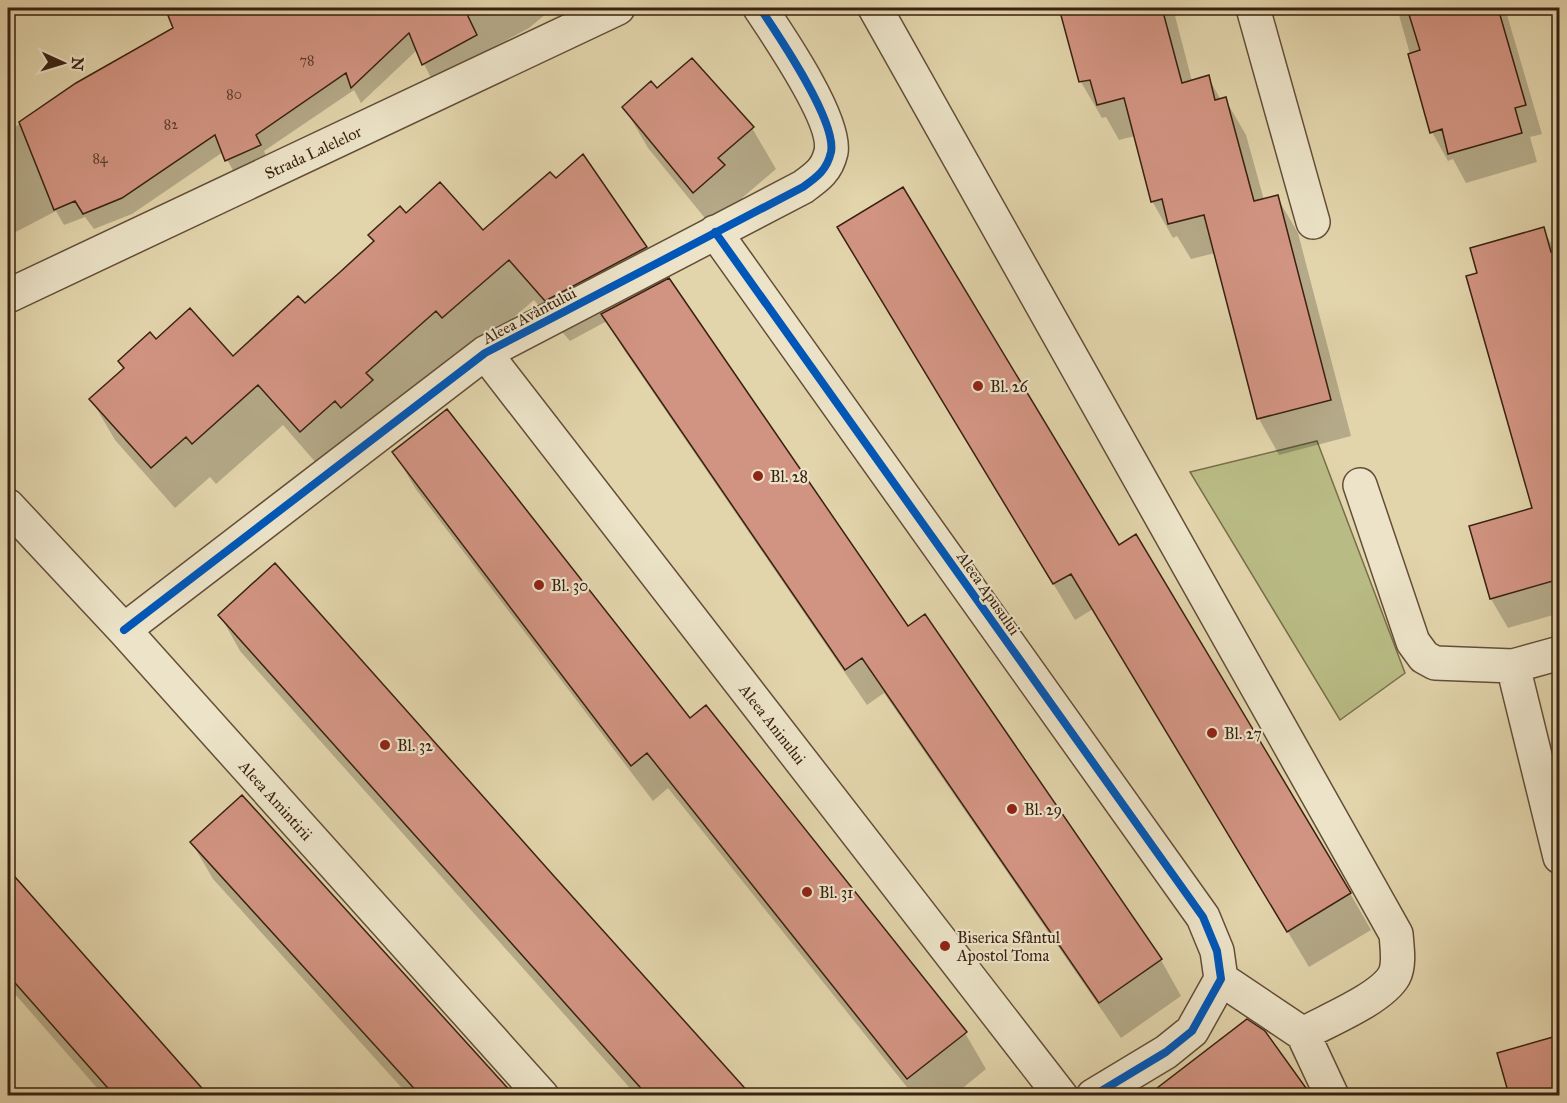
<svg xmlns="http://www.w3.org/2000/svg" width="1567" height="1103" font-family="'IM FELL Great Primer',serif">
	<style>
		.green { fill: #b9bb84; stroke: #796e4a; stroke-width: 1.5 }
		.shadow { fill: #0003 }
		.building { fill: #d29482; stroke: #392111; stroke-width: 1.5 }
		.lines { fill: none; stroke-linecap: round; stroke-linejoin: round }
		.minor-casing { stroke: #634e38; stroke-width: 36 }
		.minor { stroke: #ece3c8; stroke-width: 33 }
		.cycleway-casing { stroke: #ece3c8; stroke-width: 11 }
		.cycleway { stroke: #0057b8; stroke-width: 8 }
		.poi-dot { fill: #8f2418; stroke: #ece3c8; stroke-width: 2 }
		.labels { text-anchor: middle; stroke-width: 4.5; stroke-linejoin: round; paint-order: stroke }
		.number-label { font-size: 14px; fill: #5f3e2d }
		.street-label { font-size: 16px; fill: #392111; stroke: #ece3c8 }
		.poi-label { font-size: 16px; fill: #392111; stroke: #ece3c8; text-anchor: start }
	</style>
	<rect width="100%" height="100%" fill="#e2d4ab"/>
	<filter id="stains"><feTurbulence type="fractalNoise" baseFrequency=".00333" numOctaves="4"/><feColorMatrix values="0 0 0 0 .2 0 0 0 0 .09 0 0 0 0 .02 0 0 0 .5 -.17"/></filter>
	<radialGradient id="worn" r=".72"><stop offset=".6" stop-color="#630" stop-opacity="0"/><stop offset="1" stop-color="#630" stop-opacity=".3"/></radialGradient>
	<path class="green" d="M 1317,441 L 1405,673 L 1340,720 L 1190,472 Z"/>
	<path class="shadow" d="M 166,8 L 553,8 L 529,28 L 432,80 L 417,50 L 361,103 L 354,90 L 264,151 L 269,162 L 236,176 L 223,152 L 132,214 L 94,229 L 85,217 L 64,225 L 56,211 L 8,236 L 8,132 L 77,84 L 174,28 Z
		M 1061,8 L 1173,8 L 1192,81 L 1208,77 L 1221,100 L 1225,99 L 1246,135 L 1264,200 L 1277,197 L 1298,233 L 1351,436 L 1279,455 L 1259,419 L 1215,253 L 1191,259 L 1177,236 L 1173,238 L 1152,201 L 1135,136 L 1119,140 L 1106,117 L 1102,118 L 1081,82 Z
		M 1397,8 L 1505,8 L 1542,134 L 1530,137 L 1537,162 L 1466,183 L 1453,159 L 1448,161 L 1432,132 Z
		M 624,107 L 752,128 L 776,169 L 742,198 L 747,207 L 717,233 L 648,148 Z
		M 583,156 L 646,248 L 665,282 L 908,628 L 1161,960 L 1181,996 L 1121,1038 L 884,693 L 867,705 L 624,350 L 607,321 L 570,341 L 534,300 L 466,358 L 324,472 L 283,425 L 216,484 L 210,477 L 175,508 L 115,440 L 91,399 L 124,369 L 120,361 L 155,341 L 232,358 L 304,305 L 375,243 L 370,235 L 406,215 L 483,232 L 556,180 Z
		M 1543,229 L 1556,252 L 1560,251 L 1560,613 L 1508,628 L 1491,599 L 1471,527 L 1534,509 L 1479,274 Z
		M 860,263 L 1118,547 L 1350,893 L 1371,930 L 1309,967 L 1093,609 L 1075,620 Z
		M 394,452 L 690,720 L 965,1033 L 986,1069 L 953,1096 L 914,1096 L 668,788 L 653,801 L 415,488 Z
		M 275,566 L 749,1096 L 637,1096 L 240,651 L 220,615 Z
		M 242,797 L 512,1096 L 409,1096 L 213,879 L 192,843 Z
		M 8,871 L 206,1096 L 104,1096 L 8,986 Z
		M 1247,1021 L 1264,1032 L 1310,1096 L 1150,1096 Z
		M 1560,1037 L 1560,1096 L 1510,1096 L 1499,1054 Z"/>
	<path class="building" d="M 165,8 L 464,8 L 477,35 L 422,65 L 409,33 L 351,88 L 346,73 L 256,135 L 261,145 L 225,161 L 215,135 L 122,198 L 83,214 L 75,201 L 54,210 L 19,122 L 76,83 L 173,28 Z
		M 1059,8 L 1162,8 L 1182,83 L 1209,75 L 1215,100 L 1226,97 L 1254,201 L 1278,195 L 1331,400 L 1257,419 L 1204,215 L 1168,224 L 1162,199 L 1151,202 L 1124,98 L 1097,105 L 1090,80 L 1079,82 Z
		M 1407,8 L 1498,8 L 1526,105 L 1515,108 L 1522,133 L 1448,154 L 1442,129 L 1430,133 L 1408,54 L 1420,50 Z
		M 692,58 L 754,127 L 718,158 L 725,165 L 693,193 L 622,107 L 651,81 L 657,88 Z
		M 583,154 L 647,247 L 545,301 L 509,260 L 442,318 L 436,311 L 366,373 L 373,380 L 341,408 L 335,401 L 300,432 L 258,385 L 192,444 L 186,437 L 151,468 L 89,399 L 124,368 L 118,361 L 150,332 L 156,339 L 190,308 L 233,356 L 298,296 L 305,303 L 339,273 L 374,241 L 368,235 L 400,206 L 406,213 L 440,182 L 483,230 L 550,172 L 556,178 Z
		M 903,187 L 1119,545 L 1136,534 L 1351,893 L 1287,932 L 1071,574 L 1053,584 L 837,227 Z
		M 1544,227 L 1551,252 L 1560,249 L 1560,579 L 1490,599 L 1469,526 L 1532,508 L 1466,276 L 1477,273 L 1470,248 Z
		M 669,278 L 908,626 L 925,614 L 1162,959 L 1099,1003 L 862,658 L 845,670 L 601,314 Z
		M 447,409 L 690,718 L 706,705 L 967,1032 L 907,1079 L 647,753 L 631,766 L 392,452 Z
		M 275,563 L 553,875 L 751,1095 L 647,1095 L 218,615 Z
		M 242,795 L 514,1095 L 420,1095 L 190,842 Z
		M 8,869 L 107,981 L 208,1095 L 114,1095 L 8,975 Z
		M 1247,1019 L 1265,1031 L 1311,1095 L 1148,1095 Z
		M 1560,1035 L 1560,1095 L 1509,1095 L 1497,1053 Z"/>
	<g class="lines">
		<defs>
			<path id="minor" d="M 875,8 L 1396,934 C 1397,947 1400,965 1394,976 C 1381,999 1326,1021 1303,1034 L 1221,979
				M 1253,8 L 1313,222
				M 715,232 L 1203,917 L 1217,951 L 1221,979
				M 8,296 L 618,8
				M 485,353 L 1061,1096
				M 1360,485 L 1413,642 L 1424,657 L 1435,663 L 1513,666 L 1560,857
				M 8,506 L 124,630 L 542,1096
				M 124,630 L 485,353 L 803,187 C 817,177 827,170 831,152 C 837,121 778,35 760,8
				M 1513,666 L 1560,653
				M 1303,1034 L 1332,1096
				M 1093,1096 L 1166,1052 L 1192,1031 L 1221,979"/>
		</defs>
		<use href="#minor" class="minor-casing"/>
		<use href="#minor" class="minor"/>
		<defs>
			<path id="cycleway" d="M 715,232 L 1203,917 L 1217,951 L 1221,979 L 1192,1031 L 1166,1052 L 1093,1096
				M 124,630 L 485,353 L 803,187 C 817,177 827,170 831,152 C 837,121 778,35 760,8"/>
		</defs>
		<use href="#cycleway" class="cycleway-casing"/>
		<use href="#cycleway" class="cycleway"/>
	</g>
	<g class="poi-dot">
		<circle cx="978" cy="386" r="6"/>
		<circle cx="758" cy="476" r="6"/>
		<circle cx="539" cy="585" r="6"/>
		<circle cx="1212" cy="733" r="6"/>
		<circle cx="385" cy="745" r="6"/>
		<circle cx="1012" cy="809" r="6"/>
		<circle cx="807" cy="892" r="6"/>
		<circle cx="945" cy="946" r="6"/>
	</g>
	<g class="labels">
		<g class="number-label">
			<text x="307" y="65">78</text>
			<text x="234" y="99">80</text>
			<text x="171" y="129">82</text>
			<text x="100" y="163">84</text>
		</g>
		<g class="street-label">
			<text transform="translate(313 152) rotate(-25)" y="6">Strada Lalelelor</text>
			<text transform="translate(529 315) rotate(-28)" y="6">Aleea Avântului</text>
			<text transform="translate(989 593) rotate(55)" y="6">Aleea Apusului</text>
			<text transform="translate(773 724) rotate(52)" y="6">Aleea Aninului</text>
			<text transform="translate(276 800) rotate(48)" y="6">Aleea Amintirii</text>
		</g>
		<g class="poi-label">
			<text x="990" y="392">Bl. 26</text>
			<text x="770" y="482">Bl. 28</text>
			<text x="551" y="591">Bl. 30</text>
			<text x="1224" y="739">Bl. 27</text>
			<text x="397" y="751">Bl. 32</text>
			<text x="1024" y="815">Bl. 29</text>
			<text x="819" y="898">Bl. 31</text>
			<text x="957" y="943">Biserica Sfântul<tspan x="957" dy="18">Apostol Toma</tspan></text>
		</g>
	</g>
	<rect width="1567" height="1103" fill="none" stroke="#e2d4ab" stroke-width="30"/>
	<rect x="9" y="9" width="1549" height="1085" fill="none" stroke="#392111" stroke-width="3"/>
	<rect x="15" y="15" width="1537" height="1073" fill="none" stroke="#392111" stroke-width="1.5"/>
	<g transform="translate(63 63) rotate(94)" stroke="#ece3c8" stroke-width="4.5" paint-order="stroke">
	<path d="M0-4.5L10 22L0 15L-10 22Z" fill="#392111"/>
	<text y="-9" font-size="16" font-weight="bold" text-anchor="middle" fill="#392111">N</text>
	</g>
	<rect width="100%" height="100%" filter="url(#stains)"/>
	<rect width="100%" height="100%" fill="url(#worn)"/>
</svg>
